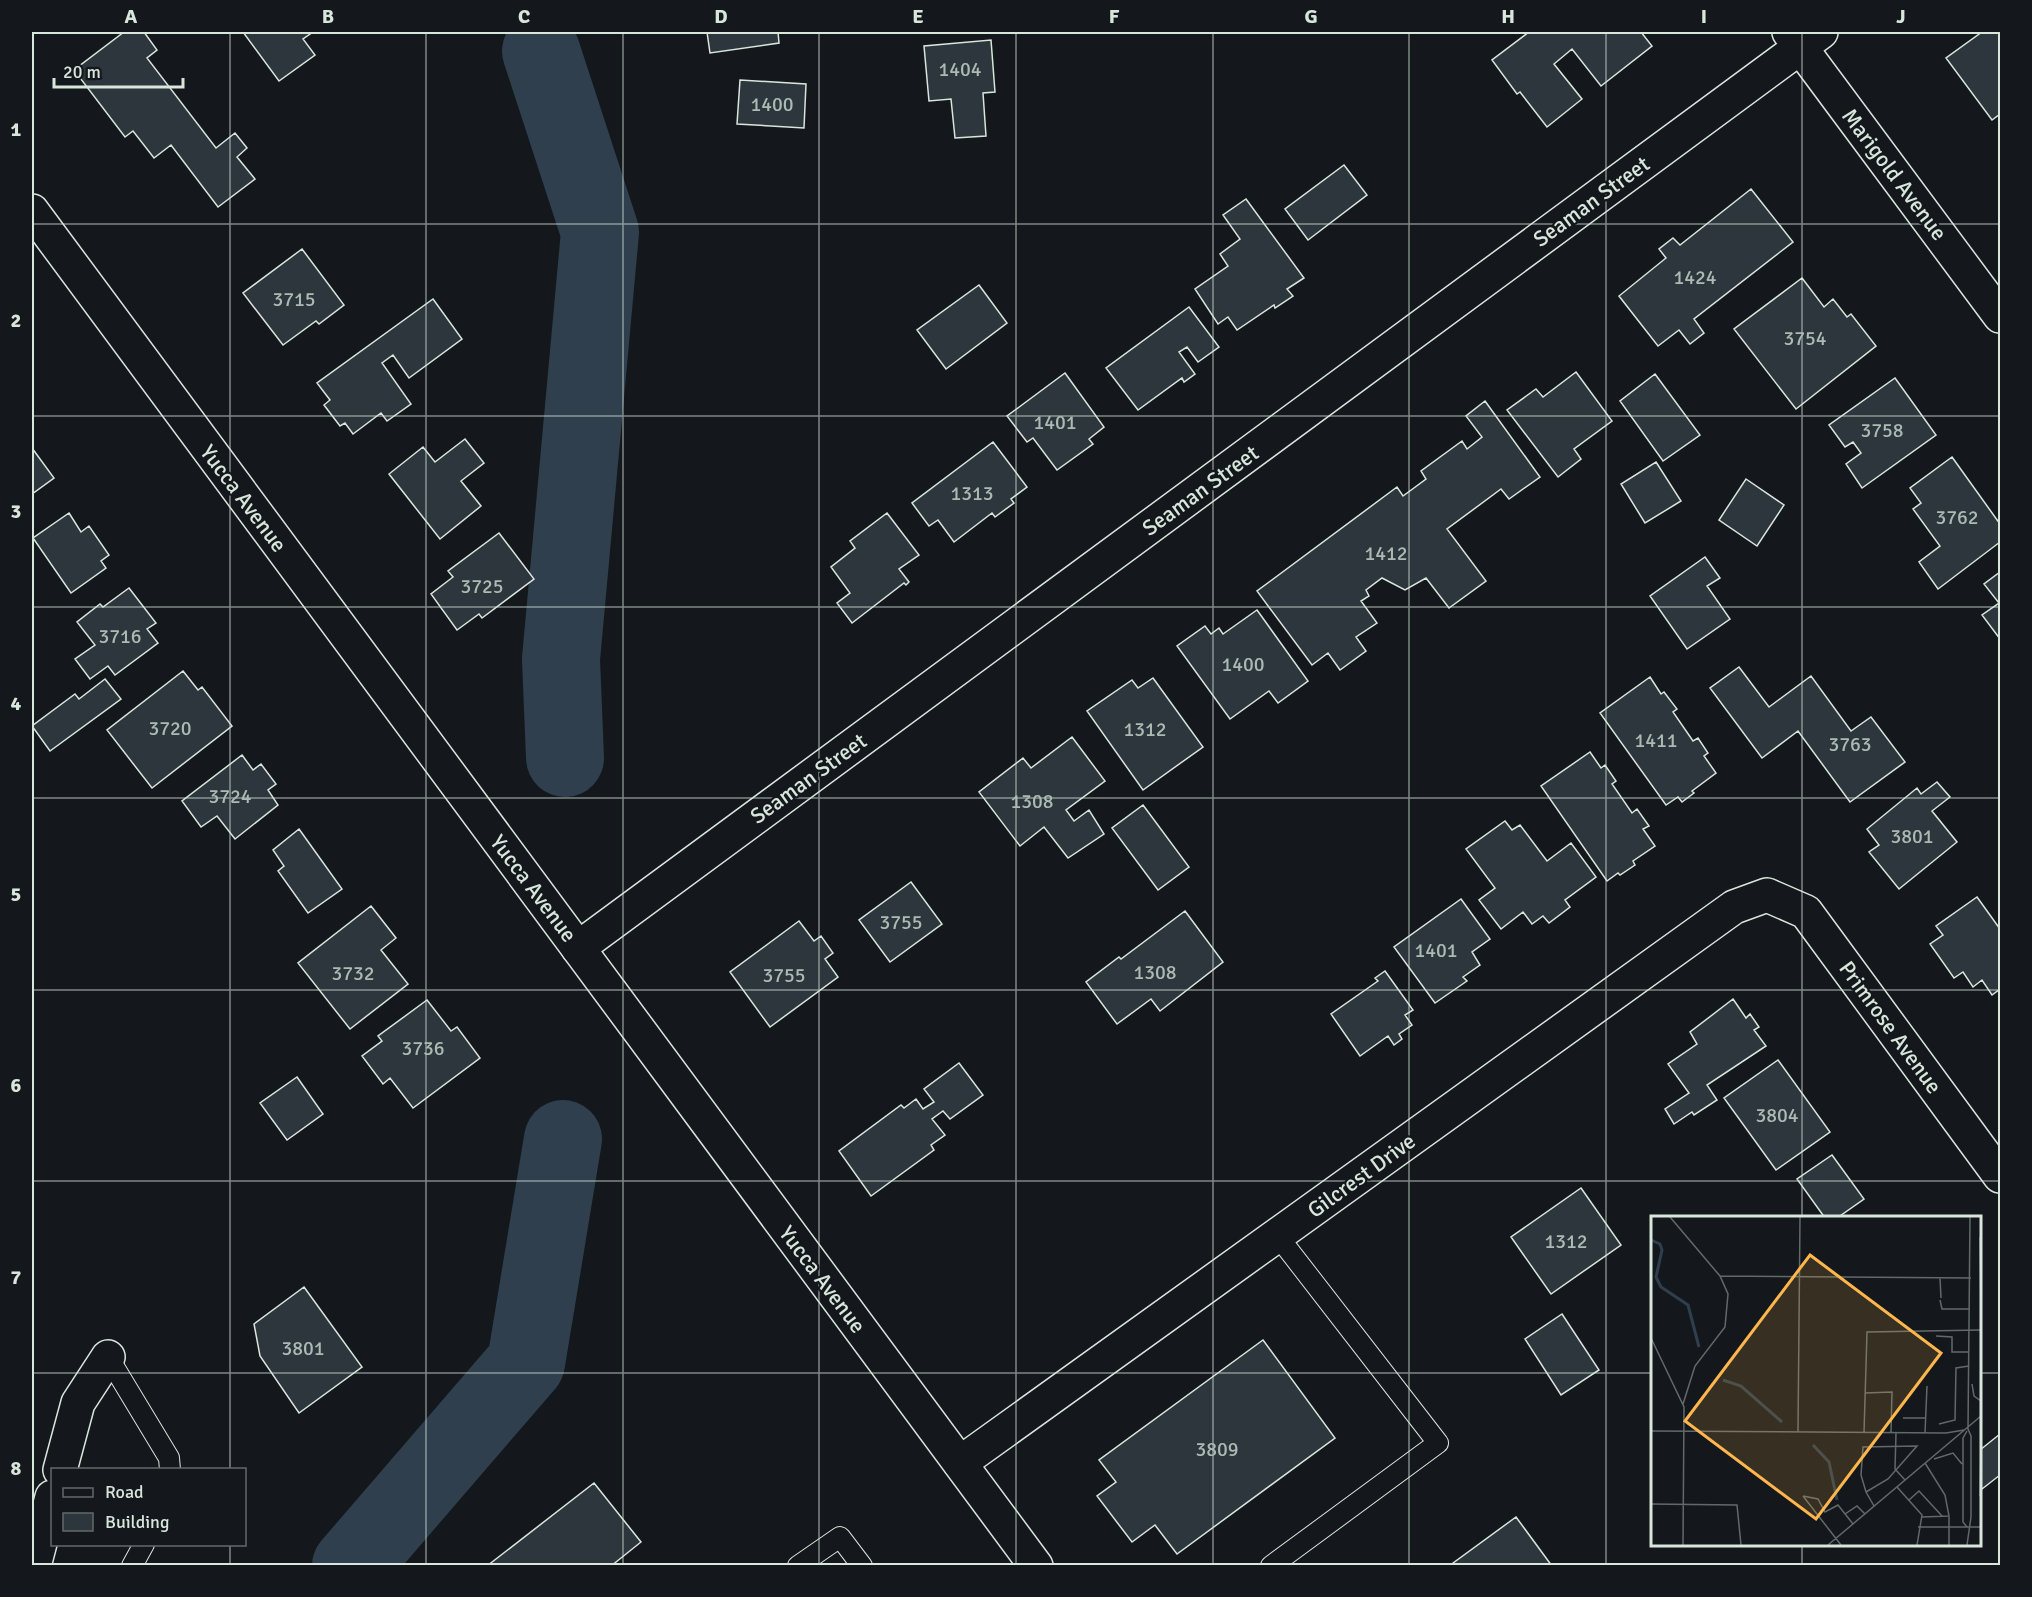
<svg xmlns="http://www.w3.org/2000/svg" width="2032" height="1597" font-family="Signika,sans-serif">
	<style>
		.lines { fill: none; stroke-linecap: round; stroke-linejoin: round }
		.river { stroke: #2f3f4d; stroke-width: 78 }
		.building { fill: #2c363c; stroke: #d8e6dc; stroke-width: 1.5 }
		.lane-casing { stroke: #d8e6dc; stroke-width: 22 }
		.street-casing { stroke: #d8e6dc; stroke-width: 36 }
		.secondary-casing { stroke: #d8e6dc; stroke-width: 36 }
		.lane { stroke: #14181c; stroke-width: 20 }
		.street { stroke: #14181c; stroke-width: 33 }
		.secondary { stroke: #14181c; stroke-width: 33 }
		.grid { fill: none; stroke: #d8e6dc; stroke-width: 1.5; stroke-opacity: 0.55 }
		.labels { text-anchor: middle; stroke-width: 4.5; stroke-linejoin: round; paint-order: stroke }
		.number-label { font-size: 20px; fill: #adbab4 }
		.street-label { font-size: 22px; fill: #d8e6dc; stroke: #14181c }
		.inset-river { fill: none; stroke: #2f3f4d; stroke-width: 3 }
		.inset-road { fill: none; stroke: #626a69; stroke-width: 1.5 }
		.view { fill: #ffb74d; fill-opacity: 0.15; stroke: #ffb74d; stroke-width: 3 }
		.inset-edge { fill: none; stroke: #d8e6dc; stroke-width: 3 }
		.neatline { fill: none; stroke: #d8e6dc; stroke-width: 2 }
		.grid-label { font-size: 20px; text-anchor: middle; font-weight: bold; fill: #d8e6dc }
	</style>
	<rect width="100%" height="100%" fill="#14181c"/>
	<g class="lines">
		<path class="river" d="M 541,51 L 600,232 L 561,659 L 565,758
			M 351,1566 L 526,1363 L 563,1139"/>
	</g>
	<path class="building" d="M 124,32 L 144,32 L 157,50 L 147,58 L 216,148 L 235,133 L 247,148 L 237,157 L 255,179 L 218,207 L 171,145 L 154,158 L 133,131 L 125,137 L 74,70 Z
		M 243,32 L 313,32 L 303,39 L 315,55 L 279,81 Z
		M 707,32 L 778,32 L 779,43 L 710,53 Z
		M 1529,32 L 1641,32 L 1652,46 L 1601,86 L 1572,49 L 1554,64 L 1582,99 L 1547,127 L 1520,92 L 1517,94 L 1492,60 Z
		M 1982,32 L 2000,32 L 2000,114 L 1992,120 L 1946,58 Z
		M 991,40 L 995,92 L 983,93 L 986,136 L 955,138 L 951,99 L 929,101 L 924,46 Z
		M 740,80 L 806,84 L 804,128 L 737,124 Z
		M 1344,165 L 1367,195 L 1308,240 L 1285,209 Z
		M 1751,189 L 1793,242 L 1694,319 L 1704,333 L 1690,344 L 1679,330 L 1658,346 L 1619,296 L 1666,258 L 1659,249 L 1673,238 L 1680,245 Z
		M 1246,199 L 1304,278 L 1287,289 L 1293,296 L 1275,308 L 1274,305 L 1237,330 L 1228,317 L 1218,324 L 1195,289 L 1228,266 L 1220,254 L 1240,239 L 1223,215 Z
		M 302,249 L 344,305 L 319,324 L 316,321 L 283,345 L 243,293 Z
		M 1802,278 L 1824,307 L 1833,299 L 1847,317 L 1851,314 L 1876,346 L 1796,409 L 1734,329 Z
		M 979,285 L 1007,323 L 946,369 L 917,330 Z
		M 433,299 L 462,339 L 409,378 L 393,355 L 382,363 L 411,404 L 387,421 L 381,413 L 353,434 L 345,423 L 340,426 L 324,405 L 330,400 L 317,383 Z
		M 1189,307 L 1219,347 L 1198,362 L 1187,347 L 1179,352 L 1195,374 L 1184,382 L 1182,378 L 1138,410 L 1106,368 Z
		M 1576,372 L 1612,421 L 1574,449 L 1581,459 L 1558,477 L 1507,410 L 1536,389 L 1543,397 Z
		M 1065,373 L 1104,427 L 1089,439 L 1093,444 L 1057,470 L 1033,438 L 1027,442 L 1007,416 Z
		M 1655,374 L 1700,435 L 1663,461 L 1620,401 Z
		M 1895,378 L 1936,435 L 1862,488 L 1846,464 L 1861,453 L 1853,442 L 1845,447 L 1829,425 Z
		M 1485,401 L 1540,477 L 1509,499 L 1501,489 L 1447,529 L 1486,581 L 1449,608 L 1426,578 L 1405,590 L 1382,578 L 1366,590 L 1369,596 L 1361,601 L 1377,623 L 1356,637 L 1366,651 L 1340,670 L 1328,653 L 1312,665 L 1257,591 L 1397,487 L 1403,496 L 1426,479 L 1421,471 L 1462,441 L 1467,449 L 1482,437 L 1466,416 Z
		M 465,439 L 484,463 L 461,481 L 481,506 L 440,539 L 389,474 L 423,447 L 435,462 Z
		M 993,442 L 1027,487 L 1011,499 L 1014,503 L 995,517 L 992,513 L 954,542 L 938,520 L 929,526 L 912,503 Z
		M 32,448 L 54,478 L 32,494 Z
		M 1952,457 L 2000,524 L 2000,542 L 1938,589 L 1919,562 L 1940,546 L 1913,509 L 1921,503 L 1910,488 Z
		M 1656,462 L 1681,501 L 1645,523 L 1621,484 Z
		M 1746,479 L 1784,505 L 1757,546 L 1719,520 Z
		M 69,513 L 81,532 L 89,526 L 109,555 L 101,561 L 106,568 L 71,593 L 33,538 Z
		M 887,513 L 919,555 L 899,569 L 909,582 L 906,585 L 904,583 L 852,623 L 837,603 L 850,593 L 831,567 L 855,548 L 850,541 Z
		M 499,533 L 534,579 L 482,618 L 479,614 L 457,630 L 431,594 L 453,577 L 448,571 Z
		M 1705,557 L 1720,578 L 1707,586 L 1730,619 L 1687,649 L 1650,596 Z
		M 2000,572 L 2000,639 L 1982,615 L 1999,603 L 1984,584 Z
		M 129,588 L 156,623 L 147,629 L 158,643 L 115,675 L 108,666 L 90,679 L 75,659 L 95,645 L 77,622 L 100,604 L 103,607 Z
		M 1257,610 L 1308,681 L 1278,703 L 1269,691 L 1230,719 L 1177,646 L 1205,626 L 1211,634 L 1219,628 L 1223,634 Z
		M 1739,667 L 1769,707 L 1811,676 L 1851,731 L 1871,717 L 1905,762 L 1850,802 L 1798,731 L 1762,758 L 1710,688 Z
		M 183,671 L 198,690 L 202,687 L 232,726 L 152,788 L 107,730 Z
		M 1650,677 L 1661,694 L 1664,692 L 1677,709 L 1673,712 L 1693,741 L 1698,738 L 1708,753 L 1704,756 L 1716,773 L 1692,791 L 1694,793 L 1682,802 L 1678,797 L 1666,805 L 1600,713 Z
		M 1153,678 L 1203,747 L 1143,790 L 1087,711 L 1132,680 L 1138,688 Z
		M 105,679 L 121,699 L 50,751 L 32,726 L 75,694 L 79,699 Z
		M 1072,737 L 1105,781 L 1066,810 L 1074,821 L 1089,810 L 1104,834 L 1068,858 L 1044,827 L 1020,846 L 979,792 L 1023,758 L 1031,768 Z
		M 1590,752 L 1601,768 L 1605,765 L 1616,781 L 1612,784 L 1632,813 L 1637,809 L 1649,826 L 1643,829 L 1655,846 L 1633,861 L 1635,865 L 1620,875 L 1618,873 L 1607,881 L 1541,786 Z
		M 242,755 L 253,770 L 261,764 L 276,784 L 268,790 L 278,805 L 235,839 L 217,816 L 201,827 L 182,801 Z
		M 1937,782 L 1950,797 L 1932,811 L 1957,842 L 1899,889 L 1869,852 L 1879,845 L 1867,829 L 1917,788 L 1921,794 Z
		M 1143,805 L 1189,867 L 1158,890 L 1112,828 Z
		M 1505,821 L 1512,830 L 1520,825 L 1547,861 L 1571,843 L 1596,877 L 1565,900 L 1570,907 L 1549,923 L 1543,916 L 1532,924 L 1523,912 L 1501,929 L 1479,900 L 1495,888 L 1466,849 Z
		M 299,829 L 342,889 L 308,913 L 278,871 L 284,866 L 273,850 Z
		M 911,882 L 942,924 L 890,962 L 859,920 Z
		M 1977,897 L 2000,929 L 2000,989 L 1992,995 L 1982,980 L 1973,987 L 1963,972 L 1954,978 L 1930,944 L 1943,935 L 1936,926 Z
		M 1461,899 L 1490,939 L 1472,952 L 1480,965 L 1463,977 L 1467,981 L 1435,1003 L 1394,947 Z
		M 371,906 L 396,938 L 381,950 L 408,984 L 350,1029 L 298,963 Z
		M 1185,911 L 1223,962 L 1160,1011 L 1151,999 L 1117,1024 L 1086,982 L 1119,957 L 1121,959 Z
		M 799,921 L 814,941 L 821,936 L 833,953 L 825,959 L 838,977 L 770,1027 L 730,972 Z
		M 1385,971 L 1413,1010 L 1405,1015 L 1412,1025 L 1399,1034 L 1402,1039 L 1394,1045 L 1388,1036 L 1360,1056 L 1331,1014 L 1378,981 L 1375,978 Z
		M 1733,999 L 1746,1018 L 1750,1014 L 1759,1027 L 1754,1030 L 1766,1046 L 1707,1085 L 1717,1100 L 1694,1115 L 1692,1112 L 1674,1124 L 1665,1109 L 1689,1093 L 1668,1064 L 1697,1044 L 1690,1032 Z
		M 427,1000 L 451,1031 L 457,1027 L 480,1058 L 413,1108 L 390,1078 L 383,1084 L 362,1056 L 382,1041 L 378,1036 Z
		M 1778,1060 L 1830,1132 L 1776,1170 L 1724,1098 Z
		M 959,1063 L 983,1095 L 950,1119 L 943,1111 L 932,1119 L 945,1135 L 931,1145 L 934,1150 L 871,1196 L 839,1151 L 901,1105 L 904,1108 L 916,1099 L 923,1109 L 934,1102 L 924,1089 Z
		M 297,1077 L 323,1114 L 287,1140 L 260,1103 Z
		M 1832,1155 L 1864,1199 L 1837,1218 L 1825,1218 L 1797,1179 Z
		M 1581,1188 L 1621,1245 L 1551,1294 L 1511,1237 Z
		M 304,1287 L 362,1367 L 299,1413 L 260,1356 L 254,1324 Z
		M 1562,1314 L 1599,1370 L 1561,1395 L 1525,1339 Z
		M 1263,1340 L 1335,1438 L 1177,1554 L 1155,1525 L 1132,1542 L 1097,1496 L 1116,1482 L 1099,1460 Z
		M 2000,1434 L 2000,1475 L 1982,1489 L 1980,1486 L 1980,1450 Z
		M 594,1483 L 641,1542 L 611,1566 L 487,1566 Z
		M 1516,1517 L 1552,1566 L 1449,1566 Z"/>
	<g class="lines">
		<defs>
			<path id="lane" d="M 108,1357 L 169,1458 L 170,1470
				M 132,1566 L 144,1544
				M 798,1566 L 840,1537 L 862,1566
				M 1271,1566 L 1438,1443 L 1277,1235"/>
			<path id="street" d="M 1789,32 L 2000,316
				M 578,948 L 1821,32
				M 960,1463 L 1734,907 L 1767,895 L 1806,912 L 2000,1176
				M 60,1470 L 78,1403 L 108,1357
				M 34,1566 L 52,1497"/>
			<path id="secondary" d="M 32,211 L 1036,1566"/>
		</defs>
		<use href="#lane" class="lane-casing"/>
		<use href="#street" class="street-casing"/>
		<use href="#secondary" class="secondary-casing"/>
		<use href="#lane" class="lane"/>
		<use href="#street" class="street"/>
		<use href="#secondary" class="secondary"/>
	</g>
	<path class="grid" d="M 230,32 L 230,1470M 426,32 L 426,1566M 623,32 L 623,1566M 819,32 L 819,1566M 1016,32 L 1016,1566M 1213,32 L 1213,1566M 1409,32 L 1409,1566M 1606,32 L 1606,1566M 1802,32 L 1802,1218M 32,224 L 2000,224M 32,416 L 2000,416M 32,607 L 2000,607M 32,798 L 2000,798M 32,990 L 2000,990M 32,1181 L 2000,1181M 32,1373 L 1652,1373M 1980,1373 L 2000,1373M 230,1544 L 230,1566M 1802,1544 L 1802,1566"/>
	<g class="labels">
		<g class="number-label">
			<text x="960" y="76">1404</text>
			<text x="772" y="111">1400</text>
			<text x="1695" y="284">1424</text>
			<text x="294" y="306">3715</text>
			<text x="1805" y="345">3754</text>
			<text x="1055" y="429">1401</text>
			<text x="1882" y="437">3758</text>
			<text x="972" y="500">1313</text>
			<text x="1957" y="524">3762</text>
			<text x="1386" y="560">1412</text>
			<text x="482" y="593">3725</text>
			<text x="120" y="643">3716</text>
			<text x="1243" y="671">1400</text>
			<text x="170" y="735">3720</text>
			<text x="1145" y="736">1312</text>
			<text x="1656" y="747">1411</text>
			<text x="1850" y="751">3763</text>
			<text x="230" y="803">3724</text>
			<text x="1032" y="808">1308</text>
			<text x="1912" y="843">3801</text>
			<text x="901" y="929">3755</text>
			<text x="1436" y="957">1401</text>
			<text x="1155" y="979">1308</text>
			<text x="353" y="980">3732</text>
			<text x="784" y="982">3755</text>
			<text x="423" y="1055">3736</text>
			<text x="1777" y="1122">3804</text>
			<text x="1566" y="1248">1312</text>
			<text x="303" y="1355">3801</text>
			<text x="1217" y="1456">3809</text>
		</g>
		<g class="street-label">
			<text transform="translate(1895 174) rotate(53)" y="8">Marigold Avenue</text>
			<text transform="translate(1591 201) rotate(-36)" y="8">Seaman Street</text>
			<text transform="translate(1200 490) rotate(-36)" y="8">Seaman Street</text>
			<text transform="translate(244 498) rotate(53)" y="8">Yucca Avenue</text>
			<text transform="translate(808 778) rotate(-36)" y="8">Seaman Street</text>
			<text transform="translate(534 888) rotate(53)" y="8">Yucca Avenue</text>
			<text transform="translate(1891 1027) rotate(54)" y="8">Primrose Avenue</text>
			<text transform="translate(1361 1175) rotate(-36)" y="8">Gilcrest Drive</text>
			<text transform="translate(823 1279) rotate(53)" y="8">Yucca Avenue</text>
		</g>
	</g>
	<g transform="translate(1651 1216)">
		<rect width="330" height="330" fill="#14181c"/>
		<path class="inset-river" d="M 0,24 L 9,28 L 11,34 L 5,61 L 10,71 L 37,89 L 48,131M 72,164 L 90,170 L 131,206M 162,229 L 178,246 L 186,284"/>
		<path class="inset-road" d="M 19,1 L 69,60 L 77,78 L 74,111 L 44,150 L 32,188M 329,21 L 330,100M 69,60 L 320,62M 289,62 L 290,82M 289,84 L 291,93 L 319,93M 285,120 L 301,121 L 301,136 L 318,136M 0,122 L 33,191 L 32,329M 321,168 L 323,180 L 330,185M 214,177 L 241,176 L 240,217M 252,202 L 274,202M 288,208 L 304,204 L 305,152 L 318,150M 0,215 L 295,217 L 313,214M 316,215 L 312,222 L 312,306 L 316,311M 147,216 L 149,1M 213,217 L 216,116 L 330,114M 245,217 L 244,253 L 254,264M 274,217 L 276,170M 283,243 L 302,237 L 311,248M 246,271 L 271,299 L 266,329M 215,276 L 237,263 L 266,230 L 212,231 L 210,259 L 215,276 L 223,290M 152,280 L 167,283 L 174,296 L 187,289 L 202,308M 152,280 L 190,329M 329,280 L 330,231M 258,284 L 268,275 L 291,300M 0,288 L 86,289 L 90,329M 194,298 L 206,290 L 214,298M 298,300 L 298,329M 271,301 L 298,300 L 294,279 L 274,247M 267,311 L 330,311M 177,329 L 330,200M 316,329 L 320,301 L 320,220 L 317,213 L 319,1"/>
		<path class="view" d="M 159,39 L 290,137 L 165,303 L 34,205 Z"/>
		<rect width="330" height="330" class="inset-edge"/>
	</g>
	<rect width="2032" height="1597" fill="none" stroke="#14181c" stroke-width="66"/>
	<rect x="51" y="1468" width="195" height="78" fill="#14181c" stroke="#626a69" stroke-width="1.5"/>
	<rect x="63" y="1488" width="30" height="9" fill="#14181c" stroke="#626a69" stroke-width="1.5"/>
	<text x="105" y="1498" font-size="18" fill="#d8e6dc">Road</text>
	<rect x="63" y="1513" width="30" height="18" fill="#2c363c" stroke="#626a69" stroke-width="1.5"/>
	<text x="105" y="1528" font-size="18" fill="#d8e6dc">Building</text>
	<path d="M54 78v9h129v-9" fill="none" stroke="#d8e6dc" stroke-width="3"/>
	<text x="63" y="78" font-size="18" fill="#d8e6dc" stroke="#14181c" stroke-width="4.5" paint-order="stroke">20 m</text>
	<rect x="33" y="33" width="1966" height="1531" class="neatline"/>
	<g class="grid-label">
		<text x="131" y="23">A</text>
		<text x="328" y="23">B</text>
		<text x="524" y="23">C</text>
		<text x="721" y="23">D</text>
		<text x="918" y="23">E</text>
		<text x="1114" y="23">F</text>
		<text x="1311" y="23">G</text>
		<text x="1508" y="23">H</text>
		<text x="1704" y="23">I</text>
		<text x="1901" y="23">J</text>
		<text x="16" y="136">1</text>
		<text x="16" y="327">2</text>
		<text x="16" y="518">3</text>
		<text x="16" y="710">4</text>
		<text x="16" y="901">5</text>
		<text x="16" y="1092">6</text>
		<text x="16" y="1284">7</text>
		<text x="16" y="1475">8</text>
	</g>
</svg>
